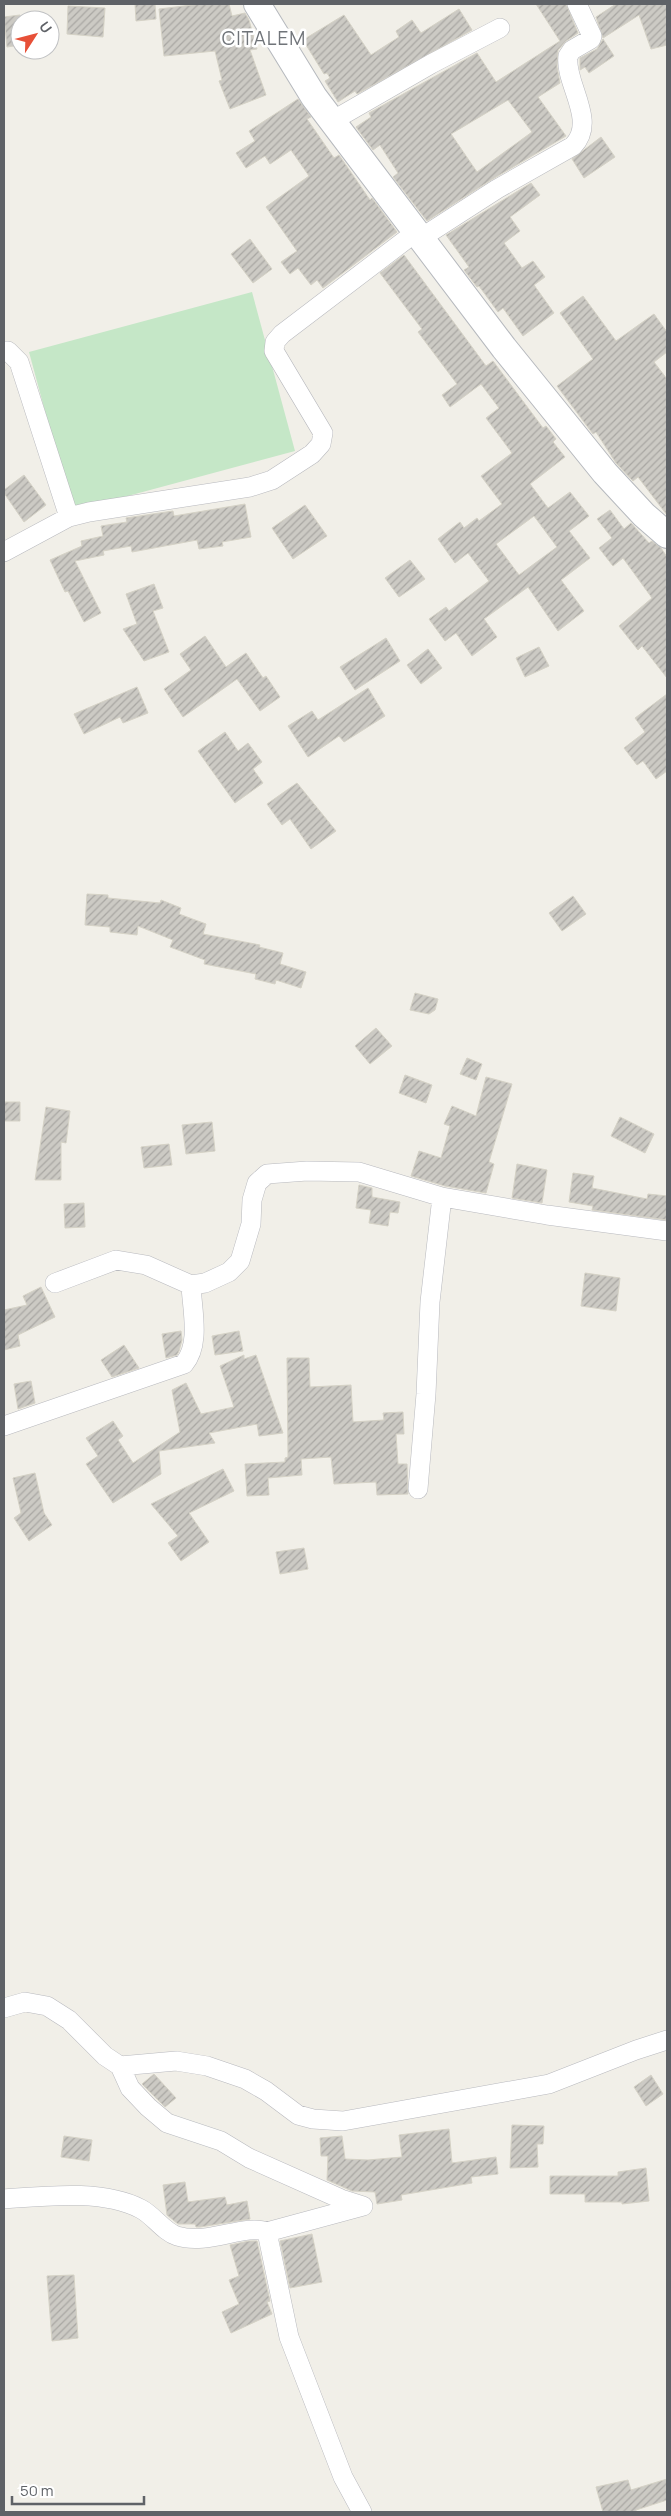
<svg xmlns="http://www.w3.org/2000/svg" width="671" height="2516" font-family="Manrope,sans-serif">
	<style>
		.green { fill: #c5e7c7 }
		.building { fill: url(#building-hatch); stroke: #d5d2c6; fill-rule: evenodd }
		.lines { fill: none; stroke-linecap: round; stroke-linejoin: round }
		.street-casing { stroke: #b8b9be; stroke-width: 20 }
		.secondary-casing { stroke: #b6b9be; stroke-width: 28 }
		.street { stroke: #fff; stroke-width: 19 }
		.secondary { stroke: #fff; stroke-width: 26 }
		.labels { text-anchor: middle; stroke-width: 5; stroke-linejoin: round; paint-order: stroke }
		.quarter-label { font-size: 19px; letter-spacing: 1px; fill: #707479; stroke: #fff }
	</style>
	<defs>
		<pattern id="building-hatch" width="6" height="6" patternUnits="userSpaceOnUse" patternTransform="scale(1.25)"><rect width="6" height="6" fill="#cccac4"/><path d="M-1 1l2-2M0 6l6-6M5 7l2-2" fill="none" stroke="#a9a7a3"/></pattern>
	</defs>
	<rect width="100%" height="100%" fill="#f1efe8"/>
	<path class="green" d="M 252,292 L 295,451 L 72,511 L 29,352 Z"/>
	<path class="building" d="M 135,4 L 155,4 L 156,19 L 136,21 Z
		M 200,4 L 229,4 L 232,16 L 245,13 L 249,20 L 257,49 L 250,50 L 266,95 L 230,109 L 219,81 L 222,80 L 215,51 L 164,56 L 159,9 Z
		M 536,4 L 566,4 L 578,33 L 566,41 L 558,50 L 557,67 L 560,83 L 538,97 L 566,136 L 491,180 L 427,221 L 393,177 L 398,173 L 380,145 L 373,150 L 356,127 L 371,117 L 369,113 L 477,53 L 496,82 L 560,41 ZM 508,100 L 532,132 L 477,172 L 451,134 Z
		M 616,4 L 667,4 L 667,45 L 651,49 L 639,15 L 603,38 L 596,17 Z
		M 68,6 L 105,8 L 103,37 L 67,34 Z
		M 459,9 L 472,30 L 357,94 L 355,91 L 338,102 L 325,81 L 330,78 L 327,73 L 324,74 L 303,40 L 344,15 L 371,55 L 399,37 L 396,31 L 412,20 L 421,33 Z
		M 20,15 L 20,45 L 7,47 L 4,17 Z
		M 603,39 L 614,56 L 589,73 L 585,67 L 580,70 L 580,58 L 597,49 Z
		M 298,99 L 311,117 L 307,119 L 334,158 L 339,155 L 370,200 L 372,198 L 397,232 L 323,288 L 317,280 L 311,285 L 298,268 L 290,274 L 281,262 L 297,251 L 266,207 L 309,176 L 291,150 L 270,164 L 265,156 L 246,168 L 236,153 L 255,141 L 249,131 Z
		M 601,137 L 615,157 L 584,178 L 572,159 Z
		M 531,183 L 540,195 L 510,217 L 520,231 L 504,243 L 522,268 L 533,261 L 545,277 L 534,285 L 554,313 L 523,336 L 503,308 L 498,312 L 479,286 L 477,287 L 464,270 L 469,267 L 446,235 Z
		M 250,239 L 272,269 L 253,283 L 231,254 Z
		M 404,255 L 486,366 L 493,361 L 543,428 L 546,426 L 556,439 L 553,442 L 565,457 L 530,484 L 548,508 L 570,492 L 589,516 L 569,531 L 590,558 L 561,580 L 584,611 L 558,631 L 528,587 L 484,619 L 497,637 L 472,656 L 456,633 L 445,641 L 429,619 L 446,607 L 449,611 L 489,581 L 468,553 L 455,563 L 438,539 L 460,522 L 464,528 L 477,518 L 479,521 L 502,504 L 481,476 L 512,453 L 486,418 L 499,408 L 481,384 L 450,407 L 442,395 L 457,384 L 418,332 L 422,329 L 380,273 ZM 534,516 L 557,547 L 519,575 L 496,544 Z
		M 583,296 L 616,341 L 654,314 L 667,332 L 667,352 L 654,362 L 667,379 L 667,515 L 638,477 L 633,481 L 616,463 L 596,432 L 593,434 L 557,386 L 593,359 L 560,313 Z
		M 24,475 L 46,505 L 24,522 L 4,493 L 4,490 Z
		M 245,504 L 251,537 L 222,542 L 223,546 L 199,549 L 197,540 L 132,552 L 131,546 L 103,551 L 104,555 L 75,561 L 101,613 L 84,622 L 68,591 L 65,592 L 50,560 L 82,546 L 81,541 L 103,536 L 101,526 L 127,522 L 126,518 L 173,511 L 174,516 Z
		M 305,505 L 327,536 L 293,559 L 272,528 Z
		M 610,510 L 624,529 L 631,523 L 649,543 L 652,541 L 661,548 L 667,557 L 667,678 L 642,646 L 638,650 L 619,626 L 652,598 L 623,558 L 613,566 L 599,548 L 612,538 L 597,519 Z
		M 410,560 L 425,579 L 399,597 L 385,578 Z
		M 154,584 L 163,608 L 153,611 L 169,652 L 144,661 L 123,629 L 137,624 L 126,594 Z
		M 205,636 L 226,667 L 246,653 L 263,678 L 266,676 L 280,697 L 260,711 L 237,679 L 183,717 L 164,689 L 191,670 L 180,654 Z
		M 386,638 L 400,661 L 355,690 L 340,667 Z
		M 539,647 L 549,666 L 525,677 L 516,658 Z
		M 428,649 L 442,668 L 421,684 L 407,665 Z
		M 137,687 L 148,713 L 123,723 L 120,717 L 84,734 L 74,714 Z
		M 368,688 L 385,716 L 344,742 L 339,736 L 308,757 L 288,726 L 312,711 L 318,720 Z
		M 667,694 L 667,771 L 656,779 L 643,761 L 637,765 L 624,748 L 645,732 L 635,718 Z
		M 225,732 L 238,751 L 248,743 L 262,762 L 253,769 L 263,783 L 235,803 L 198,751 Z
		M 297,783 L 336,831 L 311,849 L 290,819 L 282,825 L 267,804 Z
		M 87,894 L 108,895 L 108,898 L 160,903 L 161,900 L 181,908 L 179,914 L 206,924 L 203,934 L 260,945 L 259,947 L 283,953 L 280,964 L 306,972 L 301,988 L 276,980 L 275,984 L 255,979 L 256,974 L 204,964 L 205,960 L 170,947 L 173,940 L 138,926 L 137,935 L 110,932 L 110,927 L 85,925 Z
		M 573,896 L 586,914 L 562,931 L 549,913 Z
		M 415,993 L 438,999 L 435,1010 L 429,1014 L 410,1010 Z
		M 376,1028 L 392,1046 L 370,1064 L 355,1046 Z
		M 467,1058 L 482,1064 L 476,1080 L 460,1074 Z
		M 405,1075 L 432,1085 L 426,1103 L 399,1093 Z
		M 486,1077 L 512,1084 L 489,1162 L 494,1164 L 486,1193 L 445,1186 L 411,1176 L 419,1151 L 441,1158 L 450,1126 L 444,1124 L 452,1106 L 476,1116 Z
		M 4,1102 L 20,1102 L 20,1121 L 4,1121 Z
		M 46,1107 L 70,1111 L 66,1143 L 61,1142 L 61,1180 L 35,1180 Z
		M 620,1117 L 654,1134 L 645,1153 L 611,1136 Z
		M 212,1122 L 215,1151 L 186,1154 L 182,1125 Z
		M 169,1144 L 172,1165 L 144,1168 L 141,1147 Z
		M 517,1164 L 547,1170 L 542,1203 L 512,1198 Z
		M 573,1173 L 594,1176 L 592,1188 L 647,1199 L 648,1194 L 667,1196 L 667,1220 L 592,1210 L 593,1206 L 569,1202 Z
		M 359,1185 L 372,1188 L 372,1197 L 400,1202 L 398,1213 L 390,1212 L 388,1226 L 369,1223 L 371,1210 L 356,1208 Z
		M 84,1203 L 85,1227 L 65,1228 L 64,1204 Z
		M 585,1273 L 620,1278 L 616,1311 L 581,1306 Z
		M 41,1287 L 55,1317 L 18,1335 L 20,1346 L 4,1350 L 4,1310 L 27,1305 L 23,1296 Z
		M 181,1331 L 182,1340 L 179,1351 L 177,1355 L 166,1358 L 162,1334 Z
		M 239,1331 L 243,1351 L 215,1355 L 212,1336 Z
		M 124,1345 L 139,1368 L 112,1377 L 101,1360 Z
		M 244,1355 L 244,1359 L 256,1355 L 283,1433 L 259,1436 L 257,1424 L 209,1433 L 215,1443 L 159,1451 L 161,1474 L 113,1503 L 86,1464 L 98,1456 L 86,1438 L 113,1421 L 123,1436 L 118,1440 L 133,1463 L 180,1432 L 172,1390 L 186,1383 L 201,1414 L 234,1407 L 220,1366 Z
		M 287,1358 L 309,1358 L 310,1387 L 351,1385 L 353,1422 L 384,1420 L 383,1413 L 403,1412 L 404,1434 L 396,1434 L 398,1464 L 407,1464 L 408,1494 L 377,1495 L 376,1482 L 334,1484 L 331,1457 L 301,1459 L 302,1475 L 268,1478 L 269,1495 L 247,1496 L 245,1464 L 285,1462 L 285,1458 L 288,1457 Z
		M 31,1381 L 35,1403 L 18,1409 L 14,1384 Z
		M 223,1469 L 234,1491 L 189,1513 L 209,1542 L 181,1561 L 168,1543 L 178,1536 L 151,1504 Z
		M 35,1473 L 44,1513 L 52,1525 L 29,1541 L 14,1518 L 21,1513 L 13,1478 Z
		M 304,1548 L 308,1569 L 280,1574 L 276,1552 Z
		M 154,2074 L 176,2098 L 165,2107 L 142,2084 Z
		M 651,2075 L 663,2094 L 646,2106 L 634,2087 Z
		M 512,2125 L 544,2126 L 543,2144 L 537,2144 L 538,2167 L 510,2168 Z
		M 449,2129 L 452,2163 L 496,2157 L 498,2174 L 471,2177 L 472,2183 L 401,2195 L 402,2200 L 377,2204 L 375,2192 L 352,2191 L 327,2180 L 328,2156 L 321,2156 L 320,2138 L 342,2136 L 345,2159 L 368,2160 L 402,2157 L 399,2135 Z
		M 64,2136 L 92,2140 L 89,2161 L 61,2157 Z
		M 646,2168 L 649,2201 L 622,2204 L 622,2202 L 585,2202 L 585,2194 L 550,2194 L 550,2176 L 618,2176 L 618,2172 Z
		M 185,2182 L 188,2202 L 225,2197 L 227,2205 L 247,2201 L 250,2219 L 200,2227 L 196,2227 L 195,2224 L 178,2224 L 167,2215 L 163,2185 Z
		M 312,2234 L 322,2282 L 290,2288 L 280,2241 Z
		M 249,2241 L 257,2241 L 270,2301 L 267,2302 L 272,2314 L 231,2333 L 222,2312 L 239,2304 L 229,2280 L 239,2276 L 230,2245 Z
		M 74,2275 L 78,2338 L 52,2341 L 47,2276 Z
		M 667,2479 L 667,2500 L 636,2510 L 636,2512 L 603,2512 L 596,2487 L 628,2480 L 631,2490 Z"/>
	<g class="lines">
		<defs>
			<path id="street" d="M 332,121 L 431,64 L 500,28
				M 421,238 L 497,189 L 573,146 C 598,121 564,83 568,56 L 572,50 L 591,39 L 592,36 L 577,4
				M 4,351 L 8,351 L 19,362 L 69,517
				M 4,552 L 69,517 L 89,512 L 250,487 L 272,480 L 312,454 L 321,444 L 323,433 L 274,351 L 275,342 L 282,334 L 416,232
				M 55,1283 L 116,1260 L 146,1265 L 191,1285 L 205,1283 L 229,1272 L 240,1261 L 251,1224 L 252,1200 L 257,1183 L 267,1174 L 307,1171 L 359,1172 L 442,1197 L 547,1215 L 667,1231
				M 4,1426 L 184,1364 C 201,1344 192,1310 191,1285
				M 418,1489 L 426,1394 L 430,1302 L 442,1197
				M 4,2008 L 25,2002 L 47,2006 L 69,2020 L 105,2056 L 120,2066 L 176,2061 L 207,2066 L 245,2079 L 266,2091 L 298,2115 L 313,2119 L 343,2121 L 549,2084 L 636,2050 L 667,2040
				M 120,2066 L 130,2088 L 148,2107 L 167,2123 L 221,2141 L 249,2158 L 341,2199 L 363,2206 L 267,2232
				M 4,2199 C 45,2196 103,2189 141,2209 C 153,2215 164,2232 177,2236 C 208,2246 245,2223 267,2232 L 289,2337 L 343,2477 L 362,2512"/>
			<path id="secondary" d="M 257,4 L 314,97 L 504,348 L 605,473 L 644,515 L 667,535"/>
		</defs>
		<use href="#street" class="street-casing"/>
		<use href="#secondary" class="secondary-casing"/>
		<use href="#street" class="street"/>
		<use href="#secondary" class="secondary"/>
	</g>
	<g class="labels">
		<g class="quarter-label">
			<text x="264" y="45">CITALEM</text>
		</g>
	</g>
	<rect width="671" height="2516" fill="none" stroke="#5f6267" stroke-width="10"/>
	<g transform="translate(35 35) rotate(54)"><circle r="24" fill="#ffffff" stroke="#bfc0c2"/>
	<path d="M0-4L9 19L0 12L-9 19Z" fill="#e75038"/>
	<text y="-8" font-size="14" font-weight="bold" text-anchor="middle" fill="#5f6267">U</text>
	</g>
	<path d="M12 2496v8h132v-8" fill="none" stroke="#5f6267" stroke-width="2.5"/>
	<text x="20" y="2496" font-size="15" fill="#5f6267" stroke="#ffffff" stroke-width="4" paint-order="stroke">50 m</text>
</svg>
